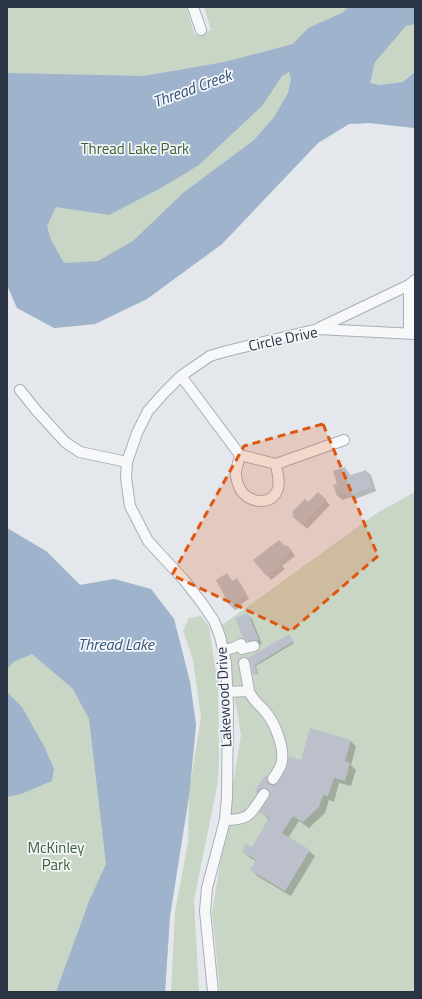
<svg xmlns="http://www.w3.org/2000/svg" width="422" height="999" font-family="'Titillium Web',sans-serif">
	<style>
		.green { fill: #c9d6c5 }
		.water { fill: #9fb4cc; fill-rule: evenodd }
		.shadow { fill: #0003 }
		.building { fill: #bbc0ca }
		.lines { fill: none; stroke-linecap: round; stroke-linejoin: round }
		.minor-tunnel { stroke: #bfc3cb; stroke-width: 10; stroke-dasharray: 10 5; stroke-linecap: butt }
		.minor-casing { stroke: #a9aeb7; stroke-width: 12 }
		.minor { stroke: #f7f8fa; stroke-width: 10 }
		.marked { fill: #df570f; fill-opacity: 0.2; stroke: #df570f; stroke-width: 3; stroke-dasharray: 8 5; stroke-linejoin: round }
		.labels { text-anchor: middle; stroke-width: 3.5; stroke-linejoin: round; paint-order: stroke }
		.park-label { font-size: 15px; fill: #3f6138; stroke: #f4f6f9 }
		.street-label { font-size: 15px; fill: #2b3445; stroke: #f4f6f9 }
		.water-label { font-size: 16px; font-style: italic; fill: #34527a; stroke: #f4f6f9 }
	</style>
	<rect width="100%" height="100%" fill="#e4e7ec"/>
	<path class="green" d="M 7,7 L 186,7 L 195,35 L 211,30 L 204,7 L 415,7 L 415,128 L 369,123 L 349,124 L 318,143 L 222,244 L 147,299 L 95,324 L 54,328 L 17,308 L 7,285 Z
		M 415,492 L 415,992 L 220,992 L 212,912 L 241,735 L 222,625 L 377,513 Z
		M 7,528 L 46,551 L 80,585 L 114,579 L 151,589 L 174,619 L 190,682 L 196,725 L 191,779 L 201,718 L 193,660 L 183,631 L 189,618 L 201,616 L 209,627 L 218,684 L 219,762 L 217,787 L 194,900 L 199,992 L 171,992 L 175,912 L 188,842 L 189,796 L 170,916 L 165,992 L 7,992 Z"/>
	<path class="water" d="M 349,7 L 415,7 L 415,24 L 406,26 L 375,62 L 370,83 L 380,85 L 403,82 L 415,72 L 415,128 L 369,123 L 349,124 L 318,143 L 222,244 L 147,299 L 95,324 L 54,328 L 17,308 L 7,285 L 7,73 L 144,76 L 224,62 L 293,44 L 308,28 L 342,13 ZM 289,72 L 291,79 L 288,93 L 274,117 L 254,140 L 183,193 L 133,241 L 98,261 L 64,263 L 51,240 L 47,226 L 56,207 L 109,215 L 161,188 L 199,165 L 262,106 L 282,76 Z
		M 7,528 L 46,551 L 80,585 L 114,579 L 151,589 L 174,619 L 190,682 L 196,725 L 189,796 L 170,916 L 165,992 L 56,992 L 89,901 L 106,864 L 89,719 L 73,689 L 32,654 L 13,662 L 7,670 Z
		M 7,692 L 22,707 L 44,746 L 54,769 L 52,781 L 21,794 L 7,797 Z"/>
	<path class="shadow" d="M 345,468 L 349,473 L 350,476 L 366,471 L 371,475 L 376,491 L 353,500 L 351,497 L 342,500 L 338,496 L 335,486 L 339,484 Z
		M 318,493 L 330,505 L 307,529 L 294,516 L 308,504 Z
		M 291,550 L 295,556 L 282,566 L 285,569 L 271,580 L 255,560 Z
		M 227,575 L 233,582 L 237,580 L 241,584 L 249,599 L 241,604 L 242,607 L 235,610 L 231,606 L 217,580 Z
		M 248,615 L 252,619 L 262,644 L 252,645 L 243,637 Z
		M 289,636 L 294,643 L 256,666 L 258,674 L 255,674 L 251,661 Z
		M 351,741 L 356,747 L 351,765 L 356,770 L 351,786 L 339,783 L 334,802 L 329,800 L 325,813 L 309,828 L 299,821 L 288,838 L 309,851 L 315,856 L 291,896 L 257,876 L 252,870 L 257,862 L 249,857 L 243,851 L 252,848 L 269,820 L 261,812 L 271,798 L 271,793 L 262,797 L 256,791 L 267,777 L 273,783 L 273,787 L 279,783 L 301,761 Z"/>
	<path class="building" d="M 345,467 L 348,476 L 366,470 L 372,487 L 347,496 L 347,493 L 337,496 L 333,485 L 337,484 L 333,471 Z
		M 318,492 L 327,500 L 302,525 L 292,516 L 294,514 L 292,512 L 305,499 L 308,502 Z
		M 279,540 L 285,546 L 287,545 L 292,551 L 279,561 L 282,565 L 266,576 L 253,560 Z
		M 227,573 L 232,581 L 237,578 L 246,595 L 237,599 L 238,602 L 230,606 L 216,580 Z
		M 248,613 L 259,640 L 257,641 L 253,640 L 247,641 L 243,638 L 235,618 Z
		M 289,634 L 294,641 L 255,665 L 257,673 L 253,674 L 250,662 L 248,658 Z
		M 310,728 L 351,740 L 345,761 L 350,763 L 345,781 L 334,778 L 328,796 L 323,795 L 319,807 L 303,822 L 293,816 L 282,833 L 310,850 L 285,891 L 250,870 L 256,860 L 242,851 L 246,844 L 252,847 L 269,818 L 259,812 L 270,797 L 270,791 L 264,788 L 261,788 L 257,793 L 255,791 L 265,775 L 267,776 L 267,782 L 270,785 L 273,785 L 278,783 L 287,768 L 289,757 L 301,760 Z"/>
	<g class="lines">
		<path class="minor-tunnel" d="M 264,794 L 273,779"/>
		<defs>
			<path id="minor" d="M 193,7 L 201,30
				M 319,328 L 409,285 L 415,280
				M 409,333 L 409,285
				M 181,376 L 240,455 C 239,462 235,470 236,476 C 237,482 239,489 243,493 C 252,503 271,505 277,491 C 281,484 277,472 276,464
				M 20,390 L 36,410 L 65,442 L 80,452 L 127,462
				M 240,455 L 276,464 L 344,440
				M 223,650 L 233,648 L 241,644 L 242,649 L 254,646
				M 244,663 L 249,691
				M 227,692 L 249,691 C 252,700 258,703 264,710 C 275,722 286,750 281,765 C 279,770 276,774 273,779
				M 225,820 C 251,820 250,814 264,794
				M 213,992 L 205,911 L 207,888 L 225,820 L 227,797 L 228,706 L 226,663 L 220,636 L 214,621 L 202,603 L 184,580 L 148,541 L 130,506 L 126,478 L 127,462 L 137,433 L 148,411 L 164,393 L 181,376 L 210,356 L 227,351 L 318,329 L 415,334"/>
		</defs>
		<use href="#minor" class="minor-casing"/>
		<use href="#minor" class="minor"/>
	</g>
	<path class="marked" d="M 323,424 L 378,556 L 291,631 L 172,575 L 244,446 Z"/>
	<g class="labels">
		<g class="park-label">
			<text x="135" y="154">Thread Lake Park</text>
			<text x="56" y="853">McKinley<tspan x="56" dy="17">Park</tspan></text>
		</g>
		<g class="street-label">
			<text transform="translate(283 339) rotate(-12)" y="5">Circle Drive</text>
			<text transform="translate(224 697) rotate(-93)" y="5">Lakewood Drive</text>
		</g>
		<g class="water-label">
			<text transform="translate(192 88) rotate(-20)" y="6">Thread Creek</text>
			<text x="116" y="650">Thread Lake</text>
		</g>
	</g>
	<rect width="422" height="999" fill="none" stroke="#2b3445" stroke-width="16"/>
</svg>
